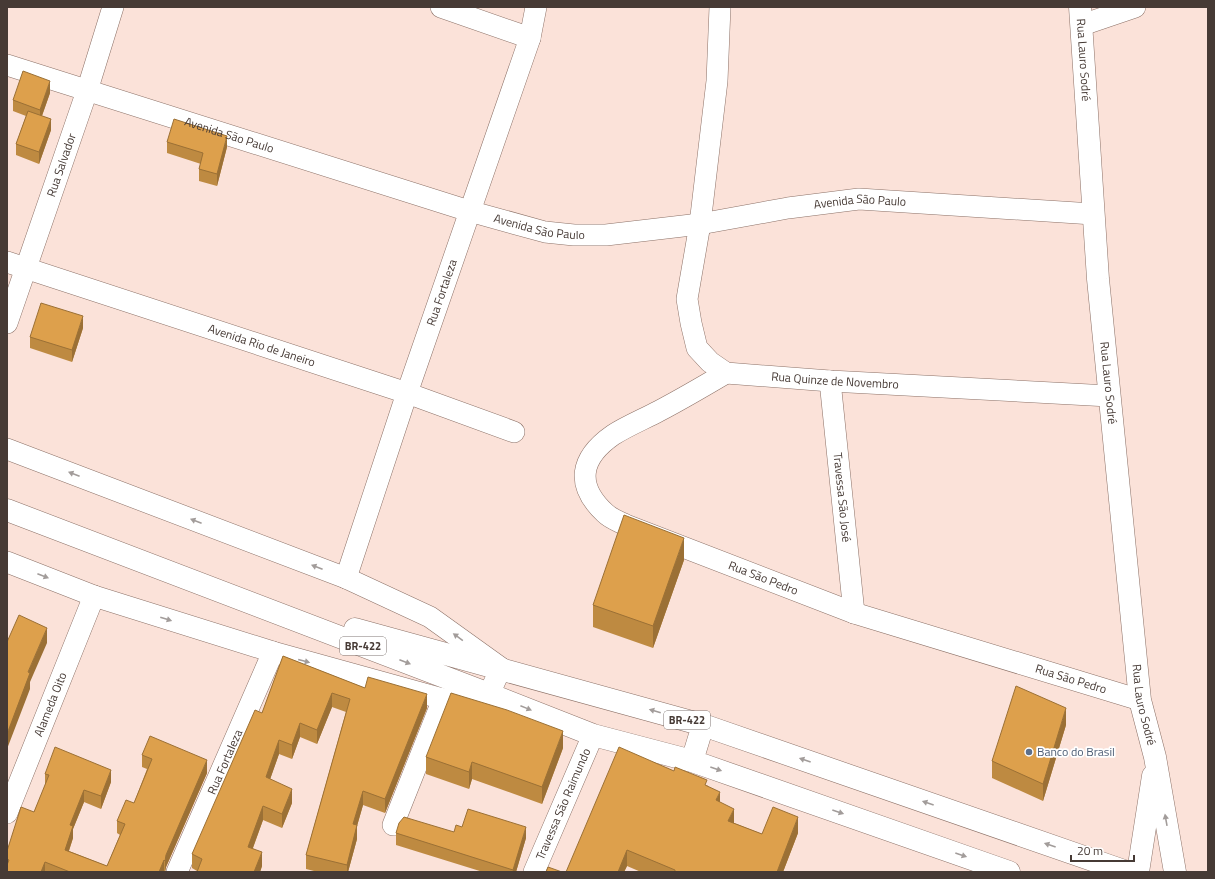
<svg xmlns="http://www.w3.org/2000/svg" width="1215" height="879" font-family="'Titillium Web',sans-serif">
	<style>
		.lines { fill: none; stroke-linecap: round; stroke-linejoin: round }
		.street-casing { stroke: #8c7167; stroke-width: 22 }
		.secondary-casing { stroke: #8c7167; stroke-width: 23 }
		.primary-casing { stroke: #8c7167; stroke-width: 23 }
		.street { stroke: #fff; stroke-width: 21 }
		.secondary { stroke: #fff; stroke-width: 22 }
		.primary { stroke: #fff; stroke-width: 22 }
		.wall { fill: #be8a41 }
		.shaded-wall { fill: #9b7035 }
		.building { fill: #dda04c; stroke: #9b7035 }
		.oneway { fill: #a29c9a }
		.service-dot { fill: #5c6f8a; stroke: #fff; stroke-width: 1.5 }
		.labels { text-anchor: middle; stroke-width: 3.5; stroke-linejoin: round; paint-order: stroke }
		.shield { fill: #fff; stroke: #7e7572; stroke-width: 1 }
		.shield-label { font-size: 11px; font-weight: bold; fill: #463a35 }
		.street-label { font-size: 12px; fill: #463a35; stroke: #fff }
		.service-label { font-size: 12px; fill: #4e5e75; stroke: #fff; text-anchor: start }
	</style>
	<rect width="100%" height="100%" fill="#fbe2d9"/>
	<g class="lines">
		<defs>
			<g id="street">
				<path d="M 441,7 L 530,38"/>
				<path id="s1" d="M 720,7 L 717,81 L 700,224 L 687,299 L 691,323 L 697,348 L 710,362 L 726,373 L 830,381 L 1109,396"/>
				<path d="M 1082,25 L 1135,7"/>
				<path id="s2" d="M 7,65 L 469,211 L 545,232 L 574,235 L 606,235 L 700,224 L 788,208 L 859,199 L 1093,214"/>
				<path id="s3" d="M 7,262 L 407,393 L 514,432"/>
				<path id="s4" d="M 7,323 L 87,91 L 113,7"/>
				<path id="s5" d="M 726,373 C 704,386 682,399 659,411 C 644,419 627,426 613,435 C 580,458 575,485 605,513 C 611,519 620,522 626,525 L 854,613 L 1140,700"/>
				<path id="s6" d="M 830,381 L 854,613"/>
				<path d="M 7,449 L 346,578 L 430,617 L 501,668 L 489,694 L 443,699 L 273,652 L 94,596 L 7,562"/>
				<path id="s7" d="M 346,578 L 407,393 L 530,38 L 536,7"/>
				<path id="s8" d="M 7,813 L 94,596"/>
				<path d="M 393,825 L 443,699"/>
				<path id="s9" d="M 177,872 L 273,652"/>
				<path id="s10" d="M 534,872 L 593,735"/>
			</g>
			<g id="secondary">
				<path id="s11" d="M 1080,7 L 1098,279 L 1140,700 L 1155,757 L 1175,872"/>
				<path d="M 1138,872 L 1153,776"/>
			</g>
			<path id="primary" d="M 7,510 L 489,694 L 593,735 L 692,761 L 1009,872
				M 355,629 L 703,725 L 1127,872
				M 692,761 L 703,725"/>
		</defs>
		<use href="#street" class="street-casing"/>
		<use href="#secondary" class="secondary-casing"/>
		<use href="#primary" class="primary-casing"/>
		<use href="#street" class="street"/>
		<use href="#secondary" class="secondary"/>
		<use href="#primary" class="primary"/>
	</g>
	<path class="wall" d="M 50,93 L 42,116 L 51,130 L 39,164 L 16,155 L 16,144 L 26,116 L 13,111 L 13,100 Z
		M 167,142 L 227,147 L 217,186 L 199,181 L 199,169 L 201,164 L 167,153 Z
		M 83,328 L 72,362 L 30,348 L 30,337 Z
		M 684,560 L 653,648 L 593,627 L 593,605 Z
		M 283,656 L 365,688 L 427,708 L 385,813 L 363,805 L 357,826 L 357,839 L 348,872 L 318,872 L 306,869 L 306,855 L 346,712 L 332,707 L 317,744 L 300,737 L 292,759 L 279,754 L 270,779 L 292,803 L 282,828 L 263,820 L 253,848 L 262,866 L 260,872 L 197,872 L 197,871 L 192,868 L 192,854 L 262,713 Z
		M 1066,725 L 1043,801 L 992,778 L 992,761 Z
		M 563,748 L 542,804 L 472,779 L 469,789 L 426,774 L 426,757 Z
		M 142,755 L 207,773 L 166,867 L 165,872 L 7,872 L 7,851 L 34,812 L 45,786 L 45,774 L 111,782 L 101,809 L 84,802 L 73,829 L 73,838 L 69,851 L 107,866 L 120,835 L 117,833 L 117,821 L 134,803 L 147,769 L 142,767 Z
		M 707,785 L 720,802 L 734,823 L 762,834 L 798,833 L 783,872 L 641,872 L 627,866 L 624,872 L 566,872 Z
		M 462,827 L 526,838 L 516,872 L 483,872 L 396,845 L 396,833 L 454,832 Z"/>
	<path class="shaded-wall" d="M 50,81 L 50,93 L 40,121 L 40,110 Z
		M 51,119 L 51,130 L 39,164 L 39,152 Z
		M 227,136 L 227,147 L 217,186 L 217,174 Z
		M 83,316 L 83,328 L 72,362 L 72,350 Z
		M 684,538 L 684,560 L 653,648 L 653,626 Z
		M 47,628 L 47,643 L 30,682 L 30,689 L 7,749 L 7,734 L 28,672 Z
		M 332,693 L 332,707 L 317,744 L 317,730 Z
		M 427,694 L 427,708 L 385,813 L 385,799 Z
		M 1066,708 L 1066,725 L 1043,801 L 1043,784 Z
		M 300,723 L 300,737 L 292,759 L 292,745 Z
		M 563,731 L 563,748 L 542,804 L 542,787 Z
		M 279,740 L 279,754 L 266,791 L 266,777 Z
		M 207,760 L 207,773 L 166,867 L 165,872 L 165,861 L 166,855 Z
		M 472,762 L 472,779 L 469,789 L 469,772 Z
		M 111,770 L 111,782 L 101,809 L 101,796 Z
		M 292,789 L 292,803 L 282,828 L 282,814 Z
		M 84,790 L 84,802 L 73,829 L 73,838 L 65,862 L 65,850 L 70,825 Z
		M 363,791 L 363,805 L 357,826 L 357,839 L 348,872 L 347,872 L 347,865 L 353,824 Z
		M 720,792 L 720,808 L 716,800 Z
		M 263,806 L 263,820 L 248,861 L 248,847 Z
		M 734,809 L 734,825 L 728,821 Z
		M 798,817 L 798,833 L 783,872 L 777,872 Z
		M 526,827 L 526,838 L 516,872 L 513,872 L 513,870 Z
		M 627,850 L 627,866 L 624,872 L 618,872 Z
		M 262,852 L 262,866 L 260,872 L 254,872 Z
		M 164,860 L 164,872 L 159,872 Z
		M 45,862 L 45,872 L 41,872 Z"/>
	<path class="building" d="M 23,71 L 50,81 L 40,110 L 13,100 Z
		M 28,111 L 51,119 L 39,152 L 16,144 Z
		M 174,119 L 227,136 L 217,174 L 199,169 L 203,153 L 167,142 Z
		M 41,303 L 83,316 L 72,350 L 30,337 Z
		M 624,515 L 684,538 L 653,626 L 593,605 Z
		M 19,615 L 47,628 L 28,672 L 30,673 L 7,734 L 7,642 Z
		M 283,656 L 365,688 L 368,677 L 427,694 L 385,799 L 363,791 L 353,824 L 357,825 L 347,865 L 306,855 L 350,699 L 332,693 L 317,730 L 300,723 L 292,745 L 279,740 L 266,777 L 292,789 L 282,814 L 263,806 L 248,847 L 262,852 L 254,872 L 197,872 L 202,859 L 192,854 L 255,710 L 262,713 Z
		M 1016,686 L 1066,708 L 1043,784 L 992,761 Z
		M 451,693 L 507,710 L 563,731 L 542,787 L 472,762 L 469,772 L 426,757 Z
		M 150,736 L 207,760 L 166,855 L 165,861 L 164,860 L 159,872 L 70,872 L 45,862 L 41,872 L 7,872 L 7,865 L 9,860 L 7,859 L 7,851 L 21,807 L 34,812 L 49,775 L 45,774 L 55,747 L 111,770 L 101,796 L 84,790 L 70,825 L 73,826 L 65,850 L 107,866 L 125,824 L 117,821 L 126,800 L 134,803 L 152,759 L 142,755 Z
		M 619,747 L 674,771 L 675,767 L 707,780 L 705,785 L 720,792 L 716,800 L 734,809 L 728,821 L 762,834 L 773,807 L 798,817 L 777,872 L 675,872 L 675,870 L 627,850 L 618,872 L 566,872 Z
		M 468,809 L 526,827 L 513,870 L 396,833 L 399,823 L 404,817 L 454,832 L 456,825 L 462,827 Z
		M 548,867 L 562,872 L 546,872 Z"/>
	<defs><path id="oneway-solid" d="M-6-.8H1V-3.2L6.5 0L1 3.2V.8H-6Z"/></defs>
	<g class="oneway">
		<use href="#oneway-solid" transform="translate(74 474) rotate(-159)"/>
		<use href="#oneway-solid" transform="translate(196 521) rotate(-159)"/>
		<use href="#oneway-solid" transform="translate(317 567) rotate(-159)"/>
		<use href="#oneway-solid" transform="translate(43 576) rotate(21)"/>
		<use href="#oneway-solid" transform="translate(166 619) rotate(17)"/>
		<use href="#oneway-solid" transform="translate(458 637) rotate(-144)"/>
		<use href="#oneway-solid" transform="translate(304 661) rotate(15)"/>
		<use href="#oneway-solid" transform="translate(405 662) rotate(21)"/>
		<use href="#oneway-solid" transform="translate(526 708) rotate(22)"/>
		<use href="#oneway-solid" transform="translate(655 711) rotate(-164)"/>
		<use href="#oneway-solid" transform="translate(805 760) rotate(-161)"/>
		<use href="#oneway-solid" transform="translate(716 769) rotate(19)"/>
		<use href="#oneway-solid" transform="translate(928 803) rotate(-161)"/>
		<use href="#oneway-solid" transform="translate(838 812) rotate(19)"/>
		<use href="#oneway-solid" transform="translate(1166 820) rotate(-100)"/>
		<use href="#oneway-solid" transform="translate(1050 845) rotate(-161)"/>
		<use href="#oneway-solid" transform="translate(961 855) rotate(19)"/>
	</g>
	<circle class="service-dot" cx="1029" cy="752" r="4"/>
	<g class="labels">
		<g class="shield">
			<rect x="340" y="637" width="46" height="18" rx="3"/>
			<rect x="664" y="711" width="46" height="18" rx="3"/>
		</g>
		<g class="shield-label">
			<text x="363" y="650">BR-422</text>
			<text x="687" y="724">BR-422</text>
		</g>
		<g class="street-label">
			<text dy="4" stroke="none"><textPath href="#s11" startOffset="53">Rua Lauro Sodré</textPath></text>
			<text dy="4" stroke="none"><textPath href="#s2" startOffset="233">Avenida São Paulo</textPath></text>
			<text dy="4" stroke="none"><textPath href="#s4" startOffset="167">Rua Salvador</textPath></text>
			<text dy="4" stroke="none"><textPath href="#s2" startOffset="881">Avenida São Paulo</textPath></text>
			<text dy="4" stroke="none"><textPath href="#s2" startOffset="557">Avenida São Paulo</textPath></text>
			<text dy="4" stroke="none"><textPath href="#s7" startOffset="301">Rua Fortaleza</textPath></text>
			<text dy="4" stroke="none"><textPath href="#s3" startOffset="268">Avenida Rio de Janeiro</textPath></text>
			<text dy="4" stroke="none"><textPath href="#s1" startOffset="492">Rua Quinze de Novembro</textPath></text>
			<text dy="4" stroke="none"><textPath href="#s11" startOffset="377">Rua Lauro Sodré</textPath></text>
			<text dy="4" stroke="none"><textPath href="#s6" startOffset="117">Travessa São José</textPath></text>
			<text dy="4" stroke="none"><textPath href="#s5" startOffset="395">Rua São Pedro</textPath></text>
			<text dy="4" stroke="none"><textPath href="#s5" startOffset="719">Rua São Pedro</textPath></text>
			<text dy="4" stroke="none"><textPath href="#s8" startOffset="117">Alameda Oito</textPath></text>
			<text dy="4" stroke="none"><textPath href="#s11" startOffset="701">Rua Lauro Sodré</textPath></text>
			<text dy="4" stroke="none"><textPath href="#s9" startOffset="120">Rua Fortaleza</textPath></text>
			<text dy="4" stroke="none"><textPath href="#s10" startOffset="74">Travessa São Raimundo</textPath></text>
		</g>
		<g class="service-label">
			<text x="1037" y="756">Banco do Brasil</text>
		</g>
	</g>
	<rect width="1215" height="879" fill="none" stroke="#463a35" stroke-width="16"/>
	<path d="M1071 855v6h63v-6" fill="none" stroke="#463a35" stroke-width="2"/>
	<text x="1077" y="855" font-size="12" fill="#463a35" stroke="#ffffff" stroke-width="3" paint-order="stroke">20 m</text>
</svg>
